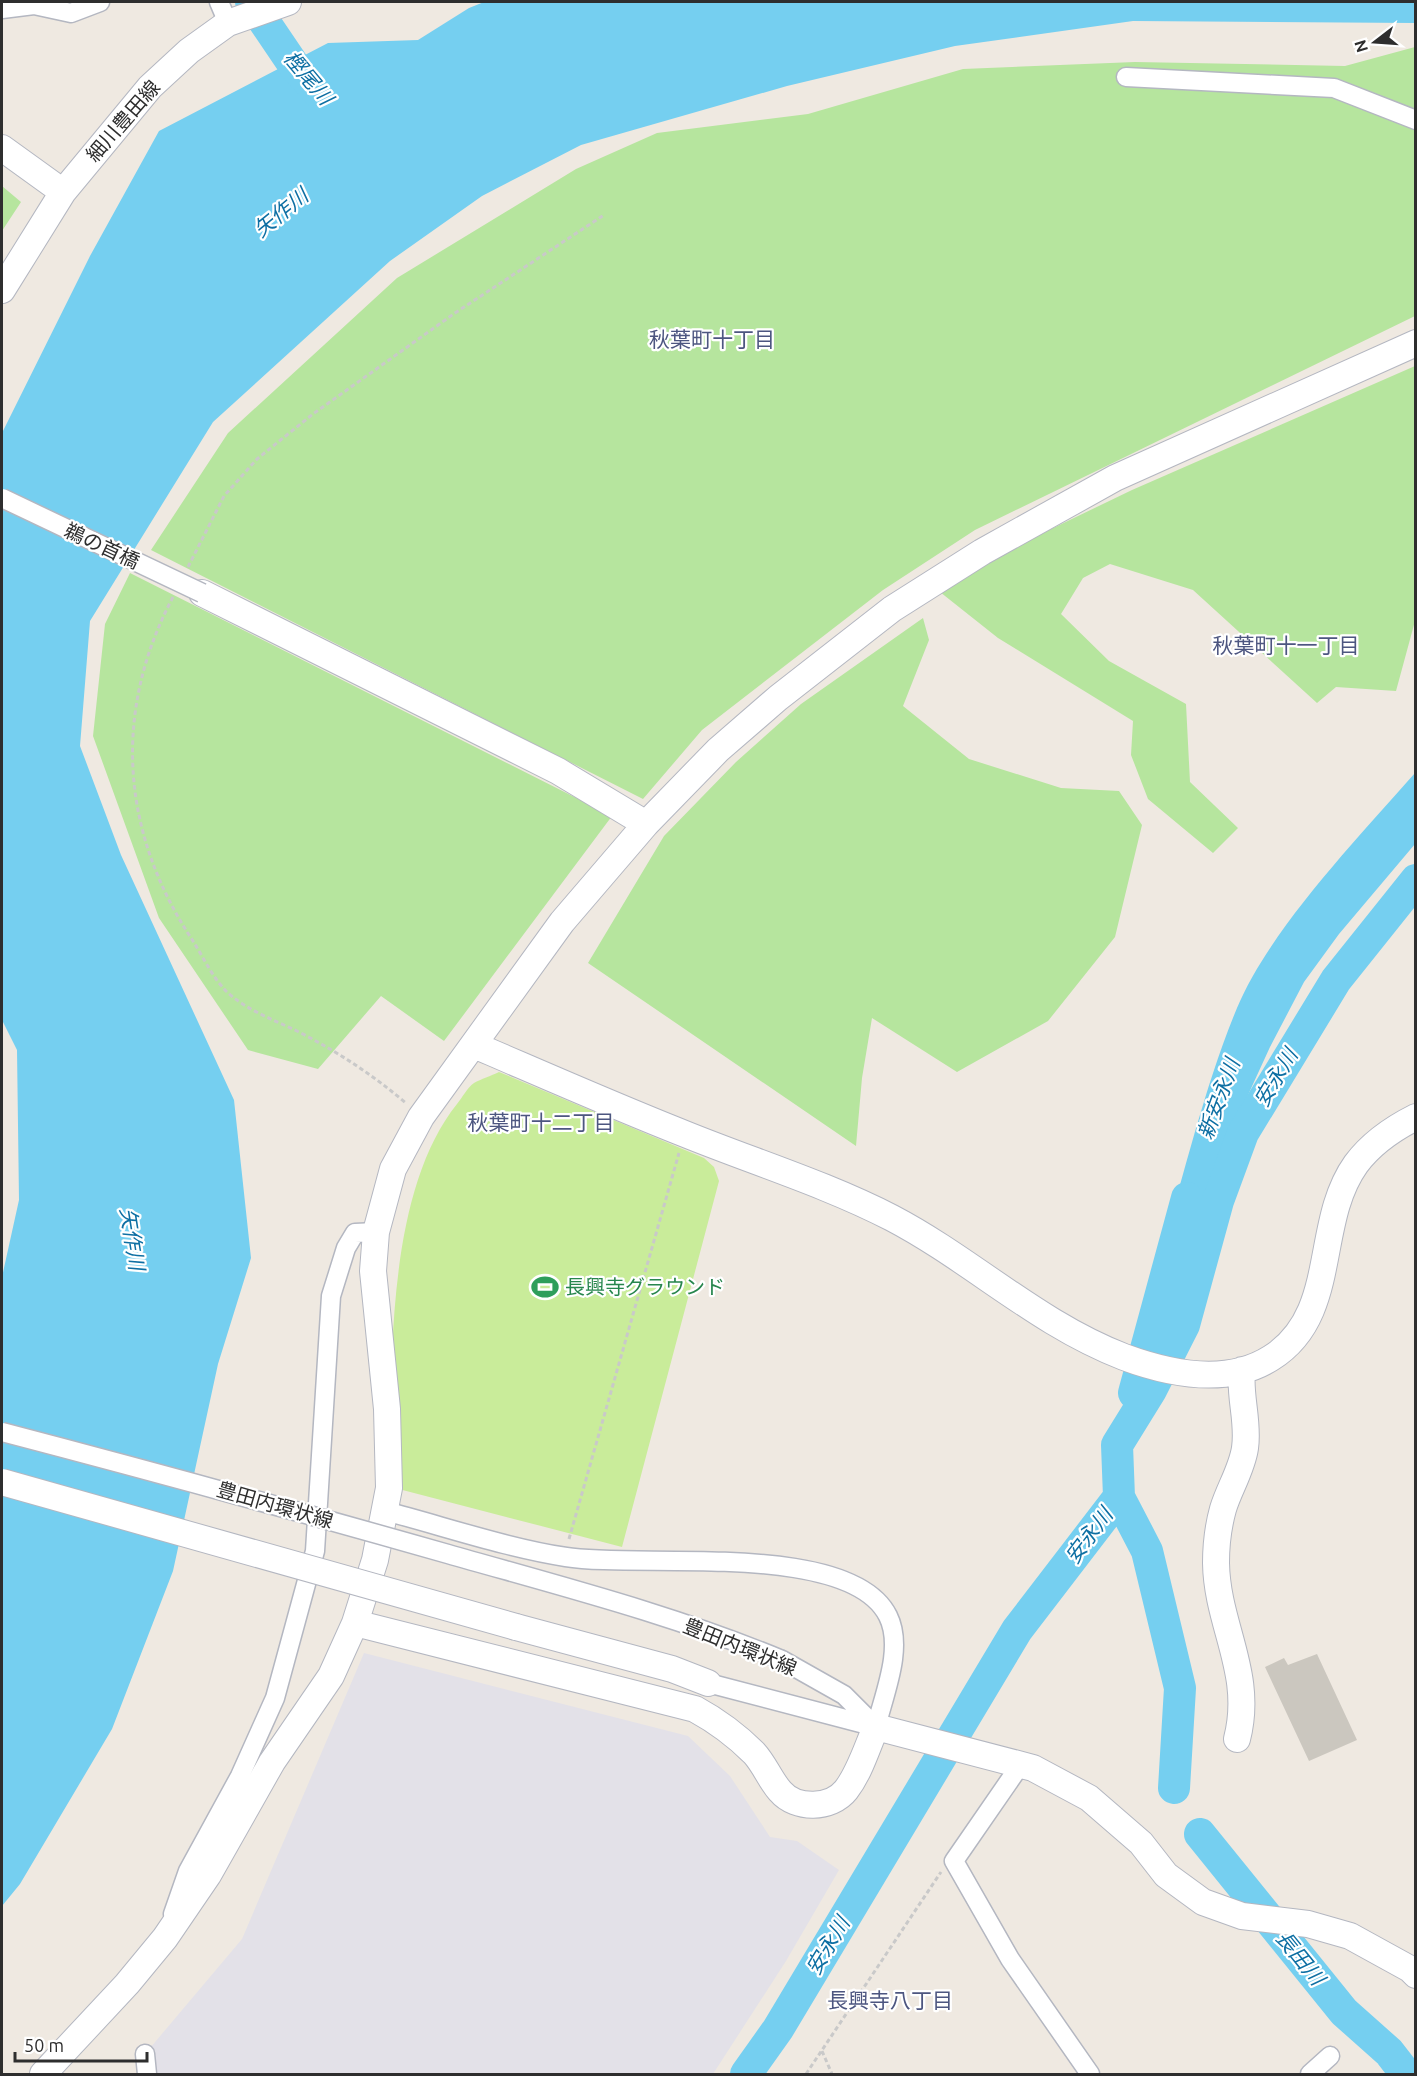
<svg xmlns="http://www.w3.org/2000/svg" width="1417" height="2076" font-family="Ubuntu,'Noto Sans JP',sans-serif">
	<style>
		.industrial { fill: #e3e1e8 }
		.green { fill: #b6e59e }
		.pitch { fill: #c9ec9a }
		.water { fill: #75cff0 }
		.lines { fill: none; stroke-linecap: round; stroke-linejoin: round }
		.river { stroke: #75cff0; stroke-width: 32 }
		.building { fill: #cbc7bf }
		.street-casing { stroke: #b4b7c1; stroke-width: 21 }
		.secondary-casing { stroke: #b4b7c1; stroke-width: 28 }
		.path { stroke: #c9c9c9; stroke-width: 3; stroke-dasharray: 4.5 3; stroke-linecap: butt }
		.street { stroke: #fff; stroke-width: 18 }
		.secondary { stroke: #fff; stroke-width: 26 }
		.street-bridge-casing { stroke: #b4b7c1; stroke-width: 21; stroke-linecap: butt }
		.secondary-bridge-casing { stroke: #b4b7c1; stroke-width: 28; stroke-linecap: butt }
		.street-bridge { stroke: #fff; stroke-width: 18 }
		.secondary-bridge { stroke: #fff; stroke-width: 26 }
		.labels { text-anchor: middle; stroke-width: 4.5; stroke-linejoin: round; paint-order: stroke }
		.street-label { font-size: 20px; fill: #2e2e2e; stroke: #fff }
		.leisure-label { font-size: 20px; fill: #27864d; stroke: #fff; text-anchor: start }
		.water-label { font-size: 21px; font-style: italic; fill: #0d6fa3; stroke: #fff }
		.neighbourhood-label { font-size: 21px; fill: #4d5680; stroke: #fff }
	</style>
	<rect width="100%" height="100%" fill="#efe9e1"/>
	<path class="industrial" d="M 364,1653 L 688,1736 L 730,1776 L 770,1837 L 797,1841 L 839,1870 L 786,1961 L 713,2074 L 153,2074 L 145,2054 L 242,1939 Z"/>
	<path class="green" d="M 1415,47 L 1415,316 L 975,530 L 883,590 L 702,730 L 643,799 L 151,550 L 228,433 L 397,278 L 576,169 L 657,133 L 808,114 L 963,69 L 1135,62 L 1345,66 Z
		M 2,186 L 21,202 L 2,231 Z
		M 1415,366 L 1415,621 L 1396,691 L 1336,687 L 1317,703 L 1193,590 L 1110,564 L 1083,578 L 1061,614 L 1109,661 L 1186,704 L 1190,782 L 1238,828 L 1213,853 L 1148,799 L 1131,755 L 1133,721 L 998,638 L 940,592 L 1020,544 L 1132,490 Z
		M 130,573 L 612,816 L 444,1041 L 381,996 L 318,1069 L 248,1050 L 159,918 L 93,736 L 105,624 Z
		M 923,618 L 929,640 L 903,706 L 969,759 L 1061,788 L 1119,791 L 1142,825 L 1115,937 L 1048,1021 L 957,1072 L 872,1018 L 862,1078 L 856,1146 L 588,963 L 664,836 L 736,762 L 801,704 Z"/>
	<path class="pitch" d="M 499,1072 L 704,1158 L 714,1167 L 719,1181 L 622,1547 L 391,1487 C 391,1375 384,1195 457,1104 C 462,1098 467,1088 474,1083 C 481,1079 491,1076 499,1072 Z"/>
	<path class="water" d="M 484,2 L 1415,2 L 1415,23 L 1133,21 L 955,46 L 787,86 L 581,145 L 482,196 L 390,261 L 213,422 L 90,621 L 80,746 L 121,855 L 234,1100 L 251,1258 L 218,1364 L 173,1571 L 112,1729 L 20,1884 L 2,1906 L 2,1277 L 19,1200 L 17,1050 L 2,1020 L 2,433 L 90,256 L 159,131 L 328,43 L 418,40 L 469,8 Z
		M 1415,773 L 1415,844 L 1339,934 L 1304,982 L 1270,1047 L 1237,1119 L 1203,1222 L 1162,1248 C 1186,1168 1205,1085 1237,1008 C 1270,929 1358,838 1415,773 Z"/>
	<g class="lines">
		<path class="river" d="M 251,2 L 295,67 L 320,94
			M 1134,1393 L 1187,1198
			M 1119,1497 L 1147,1551 L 1180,1688 L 1174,1788
			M 1200,1834 L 1344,2012 L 1389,2052 L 1406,2074
			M 746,2074 L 778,2029 L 1017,1630 L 1119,1497 L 1117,1445 L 1151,1390 L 1184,1325 L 1218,1201 L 1243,1133 L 1336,980 L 1416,880"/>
	</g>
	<path class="building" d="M 1317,1654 L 1357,1740 L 1309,1761 L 1265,1667 L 1284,1658 L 1288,1665 Z"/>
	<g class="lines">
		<defs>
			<path id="street" d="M 219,2 L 228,23
				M 2,9 L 34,5 L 71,13 L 100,2
				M 1126,77 L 1334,88 L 1416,120
				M 385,1511 C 443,1526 507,1548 566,1557 C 639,1569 850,1540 888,1616 C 904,1648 884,1694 876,1727
				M 782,1660 L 844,1695 L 875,1726
				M 708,1683 L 876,1727
				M 1021,1764 L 954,1861 L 1010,1959 L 1090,2074
				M 173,1914 L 188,1871 L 240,1776 L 275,1698 L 315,1551 L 331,1296 L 346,1248 L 355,1233 L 376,1232
				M 145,2054 L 147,2074
				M 1310,2074 L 1330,2056"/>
			<path id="secondary" d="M 2,148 L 63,192
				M 2,290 L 63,192 L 150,87 L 189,51 L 228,23 L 288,2
				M 202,593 L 558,771 L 646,824
				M 474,1045 C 544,1075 614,1106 685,1134 C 754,1162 826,1184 892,1218 C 972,1260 1038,1324 1124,1357 C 1170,1374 1227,1386 1271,1358 C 1340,1315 1313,1224 1356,1164 C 1371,1144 1394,1128 1416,1117
				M 355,1623 L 695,1709 C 717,1721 736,1735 754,1753 C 765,1765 770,1780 780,1791 C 796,1810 831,1809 846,1790 C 860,1772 867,1747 876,1727 L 1033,1768 L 1089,1798 L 1141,1843 L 1166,1875 L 1203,1902 L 1242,1916 L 1308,1924 L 1350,1936 L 1410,1969 L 1416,1975
				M 516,1627 L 672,1669 L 708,1683
				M 1237,1739 C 1254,1673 1217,1626 1216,1563 C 1216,1544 1218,1527 1223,1509 C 1229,1489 1242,1469 1245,1448 C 1249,1422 1239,1396 1242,1370
				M 43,2074 L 127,1984 L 165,1938 L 208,1875 L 272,1762 L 331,1676 L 355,1623 L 375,1560 L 389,1488 L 387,1409 L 373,1271 L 376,1232 L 393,1169 L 421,1117 L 562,922 L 646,824 L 718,750 L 778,698 L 892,609 L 982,552 L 1115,478 L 1416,343"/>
		</defs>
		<use href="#street" class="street-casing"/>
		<use href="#secondary" class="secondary-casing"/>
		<path class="path" d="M 188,567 L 224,496 L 257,459 L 313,414 L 455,313 L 604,215
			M 173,597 C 112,712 121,833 193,941 C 203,957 213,978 226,991 C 247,1011 275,1020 301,1033 C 341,1054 373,1075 407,1104
			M 569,1539 L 679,1153
			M 822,2051 L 832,2074
			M 806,2074 L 941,1872"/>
		<use href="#street" class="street"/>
		<use href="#secondary" class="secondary"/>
		<defs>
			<path id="street-bridge" d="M 2,498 L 202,593
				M 2,1432 C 151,1471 300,1512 448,1554 C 560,1586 674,1615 782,1660"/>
			<path id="secondary-bridge" d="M 2,1482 L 516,1627"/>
		</defs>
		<use href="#street-bridge" class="street-bridge-casing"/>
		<use href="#secondary-bridge" class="secondary-bridge-casing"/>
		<use href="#street-bridge" class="street-bridge"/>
		<use href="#secondary-bridge" class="secondary-bridge"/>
	</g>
	<defs>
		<symbol id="stadium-bare" viewBox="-9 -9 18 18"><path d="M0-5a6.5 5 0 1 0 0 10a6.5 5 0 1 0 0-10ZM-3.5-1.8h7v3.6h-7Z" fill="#2e9e5b" stroke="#fff" stroke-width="2.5" paint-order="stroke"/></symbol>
	</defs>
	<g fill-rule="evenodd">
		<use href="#stadium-bare" x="526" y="1268" width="38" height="38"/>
	</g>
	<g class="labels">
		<g class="street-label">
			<text transform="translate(123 121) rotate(-49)" y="7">細川豊田線</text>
			<text transform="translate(102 546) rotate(25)" y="7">鵜の首橋</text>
			<text transform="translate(275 1505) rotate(16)" y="7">豊田内環状線</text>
			<text transform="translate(740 1647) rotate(22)" y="7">豊田内環状線</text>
		</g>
		<g class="leisure-label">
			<text x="565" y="1294">長興寺グラウンド</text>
		</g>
		<g class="water-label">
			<text transform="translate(308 78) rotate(50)" y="7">樫尾川</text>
			<text transform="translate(281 213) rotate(-39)" y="7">矢作川</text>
			<text transform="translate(1276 1078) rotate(-59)" y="7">安永川</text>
			<text transform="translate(1219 1099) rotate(-70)" y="7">新安永川</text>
			<text transform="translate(132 1239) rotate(81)" y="7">矢作川</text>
			<text transform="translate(1089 1536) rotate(-53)" y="7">安永川</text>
			<text transform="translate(828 1946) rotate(-59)" y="7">安永川</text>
			<text transform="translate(1300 1958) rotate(51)" y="7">長田川</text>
		</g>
		<g class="neighbourhood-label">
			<text x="712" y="347">秋葉町十丁目</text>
			<text x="1286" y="653">秋葉町十一丁目</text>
			<text x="541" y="1130">秋葉町十二丁目</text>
			<text x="890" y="2008">長興寺八丁目</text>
		</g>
	</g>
	<rect width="1417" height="2076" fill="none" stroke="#2e2e2e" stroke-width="6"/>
	<g transform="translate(1375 42) rotate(253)" stroke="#ffffff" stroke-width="4.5" paint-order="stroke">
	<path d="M0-4.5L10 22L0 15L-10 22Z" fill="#2e2e2e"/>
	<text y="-9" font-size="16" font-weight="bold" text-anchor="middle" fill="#2e2e2e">N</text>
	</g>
	<path d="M15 2052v9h132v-9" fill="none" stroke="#2e2e2e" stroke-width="3"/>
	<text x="24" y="2052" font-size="18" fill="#2e2e2e" stroke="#ffffff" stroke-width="4.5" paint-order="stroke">50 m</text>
</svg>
